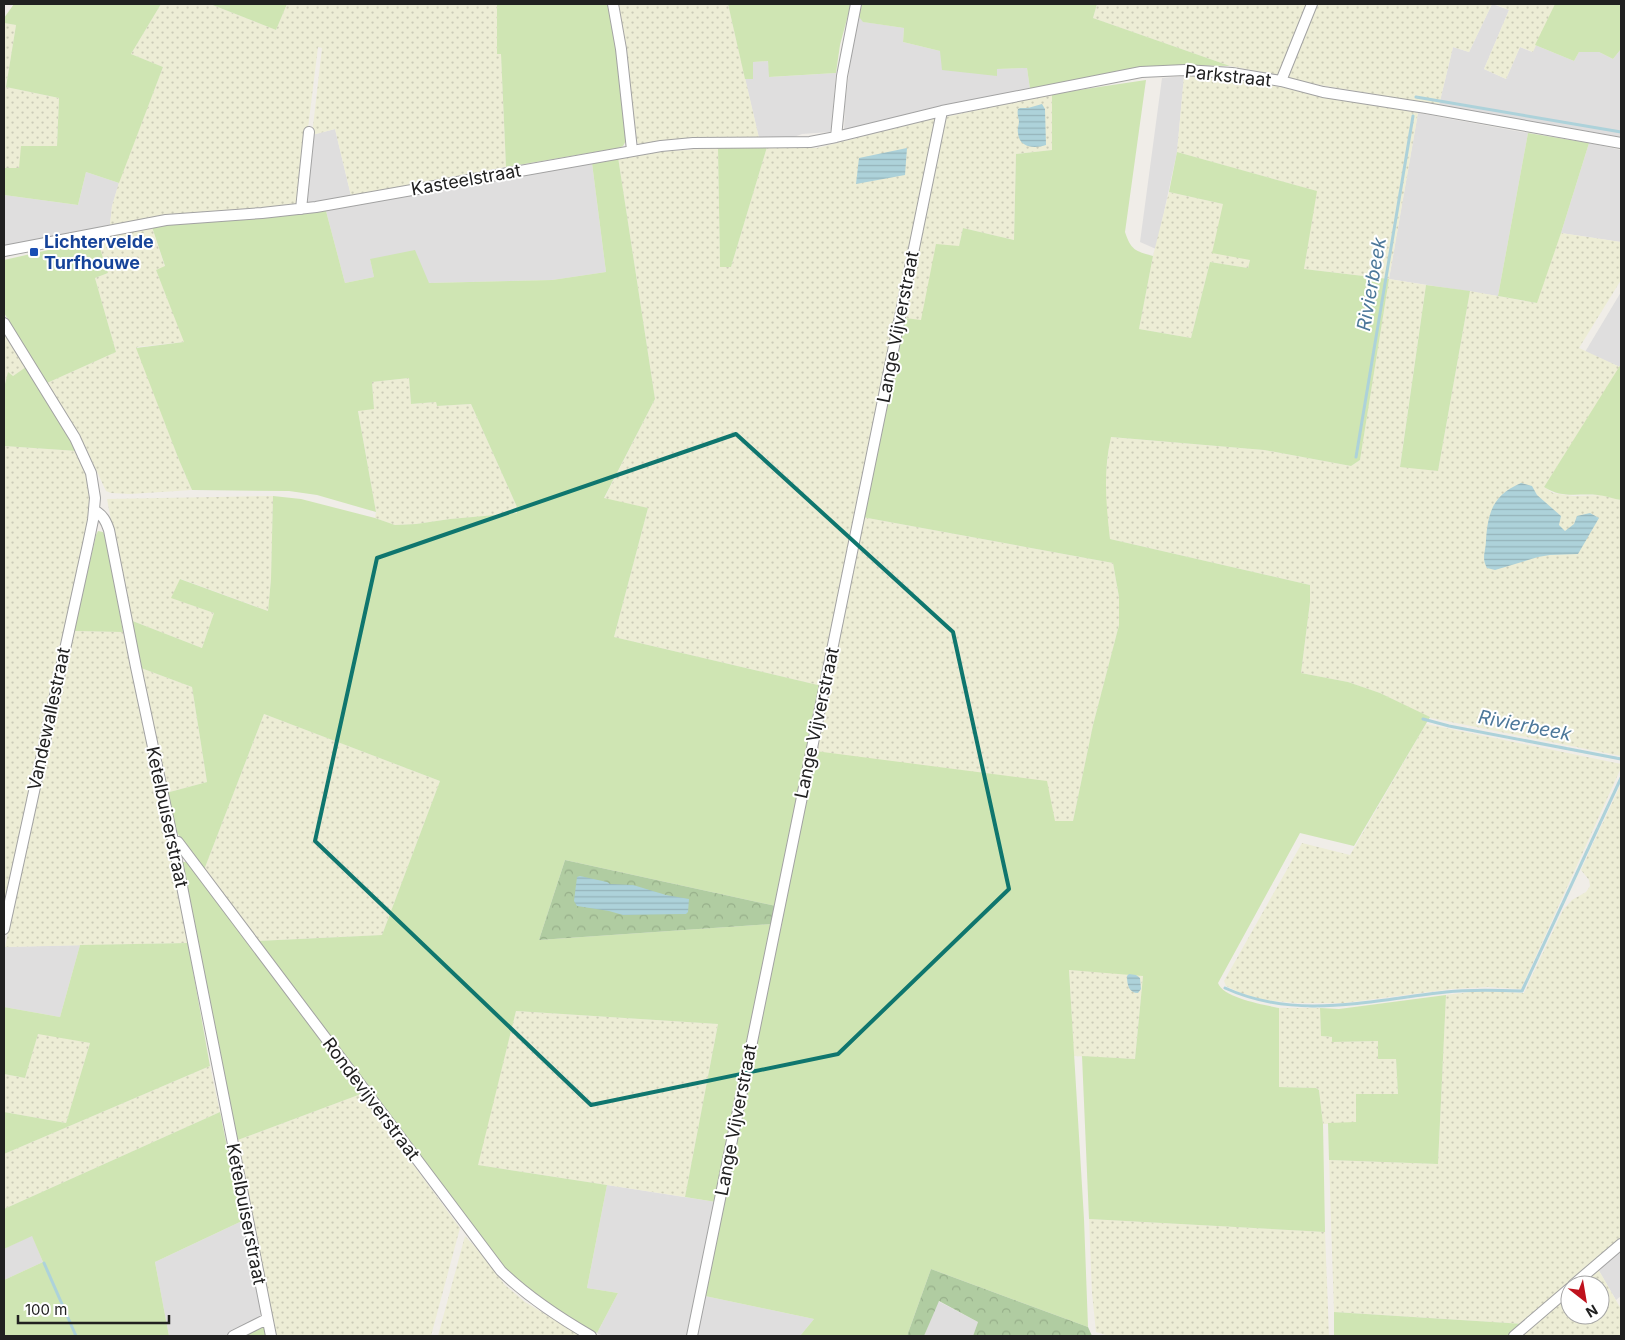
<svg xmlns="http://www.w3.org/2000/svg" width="1625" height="1340" font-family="Inter,sans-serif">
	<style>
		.residential { fill: #dfdede }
		.farmland { fill: url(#farmland-dots) }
		.grass { fill: #cfe5b3 }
		.forest { fill: url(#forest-crowns) }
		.water { fill: url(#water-rules) }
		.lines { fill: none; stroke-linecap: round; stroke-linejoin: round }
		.stream { stroke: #add2da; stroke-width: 3 }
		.minor-casing { stroke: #a2a2a2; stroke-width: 12 }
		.minor { stroke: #fff; stroke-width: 10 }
		.marked { fill: none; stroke: #0f766e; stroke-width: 4; stroke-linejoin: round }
		.transit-dot { fill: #1a4fb4; stroke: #fff; stroke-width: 2 }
		.labels { text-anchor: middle; stroke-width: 4; stroke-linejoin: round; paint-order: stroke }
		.street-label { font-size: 18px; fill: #212121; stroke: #fff }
		.transit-label { font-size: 18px; font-weight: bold; fill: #164399; stroke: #fff; text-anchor: start }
		.water-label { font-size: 19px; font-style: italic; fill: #4d789a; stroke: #fff }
	</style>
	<defs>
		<pattern id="farmland-dots" width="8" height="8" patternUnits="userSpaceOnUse" patternTransform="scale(1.25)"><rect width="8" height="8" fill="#ededd5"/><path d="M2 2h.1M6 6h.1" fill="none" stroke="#cbcbb7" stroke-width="1.8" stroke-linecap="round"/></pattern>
		<pattern id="forest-crowns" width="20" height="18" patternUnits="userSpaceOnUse" patternTransform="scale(1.25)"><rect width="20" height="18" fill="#b0cca1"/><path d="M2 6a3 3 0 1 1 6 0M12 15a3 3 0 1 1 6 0" fill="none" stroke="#97af8a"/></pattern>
		<pattern id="water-rules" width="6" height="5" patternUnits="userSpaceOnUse" patternTransform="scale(1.25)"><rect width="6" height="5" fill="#add2da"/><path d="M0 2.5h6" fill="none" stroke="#95b4bb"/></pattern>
	</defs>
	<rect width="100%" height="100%" fill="#f0ede8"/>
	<path class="residential" d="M 1492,4 L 1509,10 L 1484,69 L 1506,79 L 1520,47 L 1532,52 L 1535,45 L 1574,61 L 1579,52 L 1599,52 L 1613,59 L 1621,49 L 1621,137 L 1439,105 L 1453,47 L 1469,52 Z
		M 859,17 L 864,22 L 904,28 L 903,42 L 940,51 L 997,76 L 997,69 L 1027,68 L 1030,89 L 951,104 L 844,132 L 845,103 L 854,35 Z
		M 768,61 L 770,77 L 836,73 L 832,125 L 830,132 L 802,134 L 794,137 L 759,138 L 745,79 L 753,79 L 752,62 Z
		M 1184,76 L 1177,152 L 1156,249 L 1140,242 L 1162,78 Z
		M 1418,113 L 1528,133 L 1498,296 L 1389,279 Z
		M 335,129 L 351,196 L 306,204 L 312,135 Z
		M 1589,143 L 1621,150 L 1621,242 L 1561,233 Z
		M 592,163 L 606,272 L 552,280 L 429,283 L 370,259 L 374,277 L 345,283 L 326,211 L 399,196 Z
		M 86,172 L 119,183 L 112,206 L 110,225 L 4,247 L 4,195 L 78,205 Z
		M 1621,292 L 1621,364 L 1620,367 L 1585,352 Z
		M 80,945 L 60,1017 L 4,1007 L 5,947 Z
		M 607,1185 L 716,1202 L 689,1336 L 603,1336 L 597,1333 L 618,1293 L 587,1288 Z
		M 242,1221 L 263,1310 L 258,1320 L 254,1324 L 225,1336 L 169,1336 L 155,1262 Z
		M 32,1235 L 43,1262 L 4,1280 L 4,1249 Z
		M 1621,1249 L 1621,1296 L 1616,1300 L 1598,1269 Z
		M 705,1296 L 814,1319 L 800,1336 L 696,1336 Z
		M 938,1301 L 978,1322 L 973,1336 L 924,1336 Z"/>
	<path class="farmland" d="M 161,4 L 210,4 L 276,30 L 287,4 L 497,4 L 497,54 L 501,54 L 506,167 L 351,196 L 335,129 L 312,135 L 322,48 L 318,47 L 299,201 L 295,205 L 173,214 L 110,225 L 112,206 L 120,179 L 163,67 L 131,54 Z
		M 616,4 L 728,4 L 759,138 L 695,140 L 639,144 L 636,141 Z
		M 1097,4 L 1308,4 L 1279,75 L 1230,66 L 1093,18 Z
		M 1316,4 L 1492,4 L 1469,52 L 1453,47 L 1439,105 L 1296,81 L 1289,77 L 1289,73 Z
		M 1494,4 L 1555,4 L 1533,52 L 1520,47 L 1506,79 L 1484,69 L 1509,10 Z
		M 4,23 L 16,25 L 6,87 L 59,98 L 57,146 L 19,168 L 4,168 Z
		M 1184,76 L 1215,76 L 1287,88 L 1418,113 L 1389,279 L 1426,285 L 1400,466 L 1438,471 L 1470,291 L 1536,303 L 1561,233 L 1621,242 L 1621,280 L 1579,348 L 1620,367 L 1544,487 L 1553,493 L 1573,496 L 1600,495 L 1621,500 L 1621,756 L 1431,718 L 1380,693 L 1348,682 L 1301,673 L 1310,602 L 1310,585 L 1110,539 L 1105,503 L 1106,472 L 1110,437 L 1264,450 L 1351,466 L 1360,460 L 1389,279 L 1304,269 L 1316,191 L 1177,152 Z
		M 1052,94 L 1052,150 L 1016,154 L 1014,240 L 963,228 L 959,246 L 921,321 L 905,318 L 945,117 Z
		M 935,118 L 822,686 L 614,637 L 648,508 L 604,499 L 655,399 L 618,157 L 655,152 L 718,148 L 720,266 L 731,267 L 767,147 L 817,148 Z
		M 1169,192 L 1223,204 L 1250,259 L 1248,268 L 1210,262 L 1191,338 L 1139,329 L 1153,256 Z
		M 152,227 L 165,267 L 156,270 L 185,342 L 137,347 L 179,460 L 192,490 L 130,494 L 111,493 L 106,491 L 85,446 L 47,383 L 116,352 L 95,278 L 108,273 L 97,239 Z
		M 4,331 L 26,367 L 13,376 L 8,373 L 4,388 Z
		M 409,378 L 411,404 L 436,402 L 437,406 L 471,404 L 517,507 L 517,514 L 450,519 L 416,524 L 395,525 L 375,518 L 376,512 L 358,410 L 374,408 L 372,382 Z
		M 4,446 L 77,451 L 89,480 L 91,498 L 87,525 L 4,912 Z
		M 273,496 L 271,579 L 268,611 L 181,579 L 172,598 L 214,613 L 202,648 L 130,620 L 107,499 Z
		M 862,517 L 1113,563 L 1119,597 L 1119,625 L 1093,725 L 1073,821 L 1055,821 L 815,751 Z
		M 74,631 L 123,632 L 135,679 L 188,943 L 5,947 Z
		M 141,668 L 192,687 L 207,782 L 166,793 Z
		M 264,714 L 440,781 L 382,935 L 257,941 L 204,870 Z
		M 1426,724 L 1621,764 L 1621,768 L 1521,989 L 1488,987 L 1451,989 L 1344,1003 L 1296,1003 L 1264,1000 L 1243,994 L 1226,986 L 1224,981 L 1302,843 L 1350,855 Z
		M 1621,784 L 1621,1240 L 1524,1324 L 1334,1312 L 1329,1160 L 1438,1164 L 1446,995 L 1478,991 L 1524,993 L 1563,910 L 1572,900 L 1586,892 L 1590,886 L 1589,880 L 1581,870 L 1590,850 Z
		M 1069,970 L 1143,975 L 1135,1059 L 1074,1056 Z
		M 1279,1008 L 1320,1008 L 1321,1036 L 1332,1037 L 1332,1042 L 1378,1041 L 1396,1058 L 1398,1094 L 1357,1094 L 1356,1123 L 1323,1124 L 1319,1090 L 1316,1088 L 1279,1087 Z
		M 516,1011 L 718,1024 L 685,1197 L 477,1165 Z
		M 38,1033 L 90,1043 L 66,1123 L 4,1112 L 4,1074 L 25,1078 Z
		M 210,1066 L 220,1112 L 4,1209 L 4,1154 Z
		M 361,1094 L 460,1228 L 431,1336 L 276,1336 L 235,1141 Z
		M 1089,1219 L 1325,1232 L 1329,1336 L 1109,1336 L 1096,1332 L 1092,1293 Z
		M 465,1236 L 479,1251 L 505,1285 L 525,1302 L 582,1336 L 438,1336 Z
		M 1598,1269 L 1621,1309 L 1621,1336 L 1520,1336 L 1570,1293 L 1570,1315 L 1600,1315 L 1600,1285 L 1579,1285 Z"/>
	<path class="grass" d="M 14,4 L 161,4 L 131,54 L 163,67 L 119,183 L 86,172 L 78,205 L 4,195 L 4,168 L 19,168 L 21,146 L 57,146 L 59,98 L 6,87 L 16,25 L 4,23 L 4,18 Z
		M 210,4 L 287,4 L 276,30 Z
		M 497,4 L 610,4 L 617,42 L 626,141 L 623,146 L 618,148 L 506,167 L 501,54 L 497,54 Z
		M 728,4 L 851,4 L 840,45 L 836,73 L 769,77 L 768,61 L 753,62 L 753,79 L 745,79 Z
		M 862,4 L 1097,4 L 1093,18 L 1230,66 L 1178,65 L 1130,69 L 1030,89 L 1027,68 L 997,69 L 997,76 L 942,70 L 940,51 L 903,42 L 904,28 L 863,22 L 859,17 Z
		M 1555,4 L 1621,4 L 1621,49 L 1613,59 L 1599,52 L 1579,52 L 1574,61 L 1535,45 Z
		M 1146,80 L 1125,232 C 1131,250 1135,251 1153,256 L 1139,329 L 1191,338 L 1210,262 L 1248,268 L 1250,260 L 1212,253 L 1223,204 L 1169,192 L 1177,152 L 1317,191 L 1304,269 L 1389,279 L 1360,460 L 1351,466 L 1264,450 L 1111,437 C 1103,472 1106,505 1110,539 L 1310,585 L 1310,602 L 1301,673 L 1348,682 L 1380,693 L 1430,717 L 1354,846 L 1300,833 L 1218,983 C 1223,998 1265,1005 1279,1008 L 1279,1087 L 1316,1088 L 1319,1090 L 1323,1124 L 1325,1232 L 1089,1219 L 1082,1056 L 1135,1059 L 1143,976 L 1069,970 L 1084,1219 L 1088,1327 L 931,1269 L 907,1336 L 800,1336 L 814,1319 L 705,1296 L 772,964 L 782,924 L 783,911 L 815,751 L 1047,781 L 1055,821 L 1073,821 L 1093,725 L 1119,625 L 1119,597 L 1113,563 L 862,517 L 905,318 L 921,320 L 936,244 L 959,246 L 963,228 L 1014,240 L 1016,154 L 1052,150 L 1052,94 Z
		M 1528,133 L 1589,143 L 1561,233 L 1537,303 L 1498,296 Z
		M 767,147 L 731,267 L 720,267 L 718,148 Z
		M 618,157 L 655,399 L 604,498 L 648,508 L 614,637 L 822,686 L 776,906 L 565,860 L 539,940 L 772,924 L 716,1202 L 685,1197 L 718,1024 L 516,1011 L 478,1165 L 607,1185 L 587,1288 L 618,1293 L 597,1333 L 545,1304 L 516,1281 L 483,1243 L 257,941 L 382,935 L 440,781 L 264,714 L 204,870 L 185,846 L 175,829 L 166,793 L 207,782 L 192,687 L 141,668 L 130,620 L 202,648 L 214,613 L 171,598 L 180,579 L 268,611 L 271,579 L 273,496 L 301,499 L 375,518 L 395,525 L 416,524 L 450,519 L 517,513 L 517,507 L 471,404 L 437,406 L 436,402 L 411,404 L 409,378 L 372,382 L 374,409 L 358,411 L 376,512 L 317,495 L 289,491 L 192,490 L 179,460 L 136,348 L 184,342 L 156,270 L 165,266 L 152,227 L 205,221 L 262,218 L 326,211 L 345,283 L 374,277 L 370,259 L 415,250 L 429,283 L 552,280 L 606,272 L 592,163 Z
		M 97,239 L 108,273 L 95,278 L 116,352 L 47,383 L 4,313 L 4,260 Z
		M 1426,285 L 1470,291 L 1438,471 L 1400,467 Z
		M 1621,364 L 1621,500 C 1614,499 1606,496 1598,495 C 1577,493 1563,499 1544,487 Z
		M 26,367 L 77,451 L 4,446 L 4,388 L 8,372 L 13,376 Z
		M 98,531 L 103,532 L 107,540 L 123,632 L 74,631 L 96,535 Z
		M 180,862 L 186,862 L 191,866 L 361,1094 L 235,1141 Z
		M 188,943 L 210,1066 L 4,1154 L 4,1112 L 66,1123 L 90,1043 L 38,1034 L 25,1078 L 4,1074 L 4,1007 L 60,1017 L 80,945 Z
		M 1446,995 L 1438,1164 L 1329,1160 L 1328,1123 L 1356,1122 L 1356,1094 L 1398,1094 L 1396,1059 L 1378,1059 L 1378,1041 L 1332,1042 L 1332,1037 L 1321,1036 L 1320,1008 L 1339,1009 Z
		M 220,1112 L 242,1221 L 155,1262 L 169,1336 L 4,1336 L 4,1280 L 43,1262 L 32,1236 L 4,1249 L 4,1209 Z
		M 1334,1312 L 1524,1324 L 1509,1336 L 1334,1336 Z
		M 263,1326 L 267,1329 L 268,1336 L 241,1336 Z"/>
	<path class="forest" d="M 565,860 L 776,906 L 772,924 L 539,940 Z
		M 931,1269 L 1088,1327 L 1092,1336 L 973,1336 L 978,1322 L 939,1301 L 924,1336 L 907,1336 Z"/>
	<path class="water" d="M 1042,104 L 1045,109 L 1046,145 C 1035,149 1019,148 1018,133 C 1017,129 1019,125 1019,121 C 1018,116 1017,113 1018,109 L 1020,108 L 1028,108 Z
		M 907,148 L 905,175 L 856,184 L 859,158 Z
		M 1521,483 L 1532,486 L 1537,495 L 1561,516 L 1559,525 L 1565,531 L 1574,524 L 1577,516 L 1590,513 L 1599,518 L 1578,554 L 1550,555 L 1538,557 L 1495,570 L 1487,568 C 1481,557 1486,552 1486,540 C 1488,512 1493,495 1521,483 Z
		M 580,876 L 607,882 L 610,884 L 633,885 L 666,895 L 689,899 L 688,912 L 686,914 L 623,915 L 609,911 L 577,906 L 574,901 L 577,877 Z
		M 1129,974 L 1136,975 L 1140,978 L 1141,989 L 1138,993 C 1129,993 1127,985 1127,976 Z"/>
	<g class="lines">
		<path class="stream" d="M 1416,97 L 1621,132
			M 1356,457 L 1413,116
			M 1423,719 L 1449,726 L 1621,759
			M 1225,988 C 1297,1021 1371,1000 1446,992 C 1471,989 1496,990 1522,991 L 1621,778
			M 44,1263 L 76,1336"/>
		<defs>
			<path id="minor" d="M 613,4 L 621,49 L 632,150
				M 1281,81 L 1312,4
				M 836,137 L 842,76 L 856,4
				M 301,209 L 309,132
				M 4,251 L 166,220 L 262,213 L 316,207 L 661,146 L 693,143 L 810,142 L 836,137 L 942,111 L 1141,72 L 1185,70 L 1232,73 L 1281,81 L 1323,92 L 1426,108 L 1621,143
				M 4,323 L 75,438 L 91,473 L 95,498 L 93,520 L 88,544 L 4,929
				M 94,510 C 103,515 106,521 109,530 L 136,667 L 173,841 L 271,1336
				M 173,841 L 178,842 L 501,1271 C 529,1298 558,1317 591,1336
				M 1573,1285 L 1621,1244
				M 233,1336 L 267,1319
				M 692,1336 L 942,111
				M 1514,1336 L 1570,1288"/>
		</defs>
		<use href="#minor" class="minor-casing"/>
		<use href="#minor" class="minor"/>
	</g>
	<path class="marked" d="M 736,434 L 953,632 L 1009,889 L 838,1054 L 591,1105 L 315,841 L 377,558 Z"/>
	<rect class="transit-dot" x="29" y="247" width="10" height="10" rx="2.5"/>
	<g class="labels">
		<g class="street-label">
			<text transform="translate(1228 76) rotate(6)" y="6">Parkstraat</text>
			<text transform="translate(466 180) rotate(-10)" y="6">Kasteelstraat</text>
			<text transform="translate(898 327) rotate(-79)" y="6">Lange Vijverstraat</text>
			<text transform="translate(49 719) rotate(-78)" y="6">Vandewallestraat</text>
			<text transform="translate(817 723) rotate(-78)" y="6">Lange Vijverstraat</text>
			<text transform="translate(167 817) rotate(78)" y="6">Ketelbuiserstraat</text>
			<text transform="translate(371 1099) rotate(53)" y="6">Rondevijverstraat</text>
			<text transform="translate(736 1120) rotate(-79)" y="6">Lange Vijverstraat</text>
			<text transform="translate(246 1214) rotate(79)" y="6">Ketelbuiserstraat</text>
		</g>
		<g class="transit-label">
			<text x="44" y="248">Lichtervelde<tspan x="44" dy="21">Turfhouwe</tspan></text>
		</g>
		<g class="water-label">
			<text transform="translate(1371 284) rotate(-80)" y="7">Rivierbeek</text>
			<text transform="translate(1525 725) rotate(11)" y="7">Rivierbeek</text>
		</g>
	</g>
	<rect width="1625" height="1340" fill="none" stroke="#212121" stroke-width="10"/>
	<g transform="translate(1585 1300) rotate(149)"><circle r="24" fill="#ffffff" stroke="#a6a6a6"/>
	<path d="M0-4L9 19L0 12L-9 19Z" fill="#bf121d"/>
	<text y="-8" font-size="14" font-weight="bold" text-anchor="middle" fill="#212121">N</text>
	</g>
	<path d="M18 1315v8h151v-8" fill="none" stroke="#212121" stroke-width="2.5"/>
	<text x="25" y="1315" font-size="15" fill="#212121" stroke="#ffffff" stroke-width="4" paint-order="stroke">100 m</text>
</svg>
